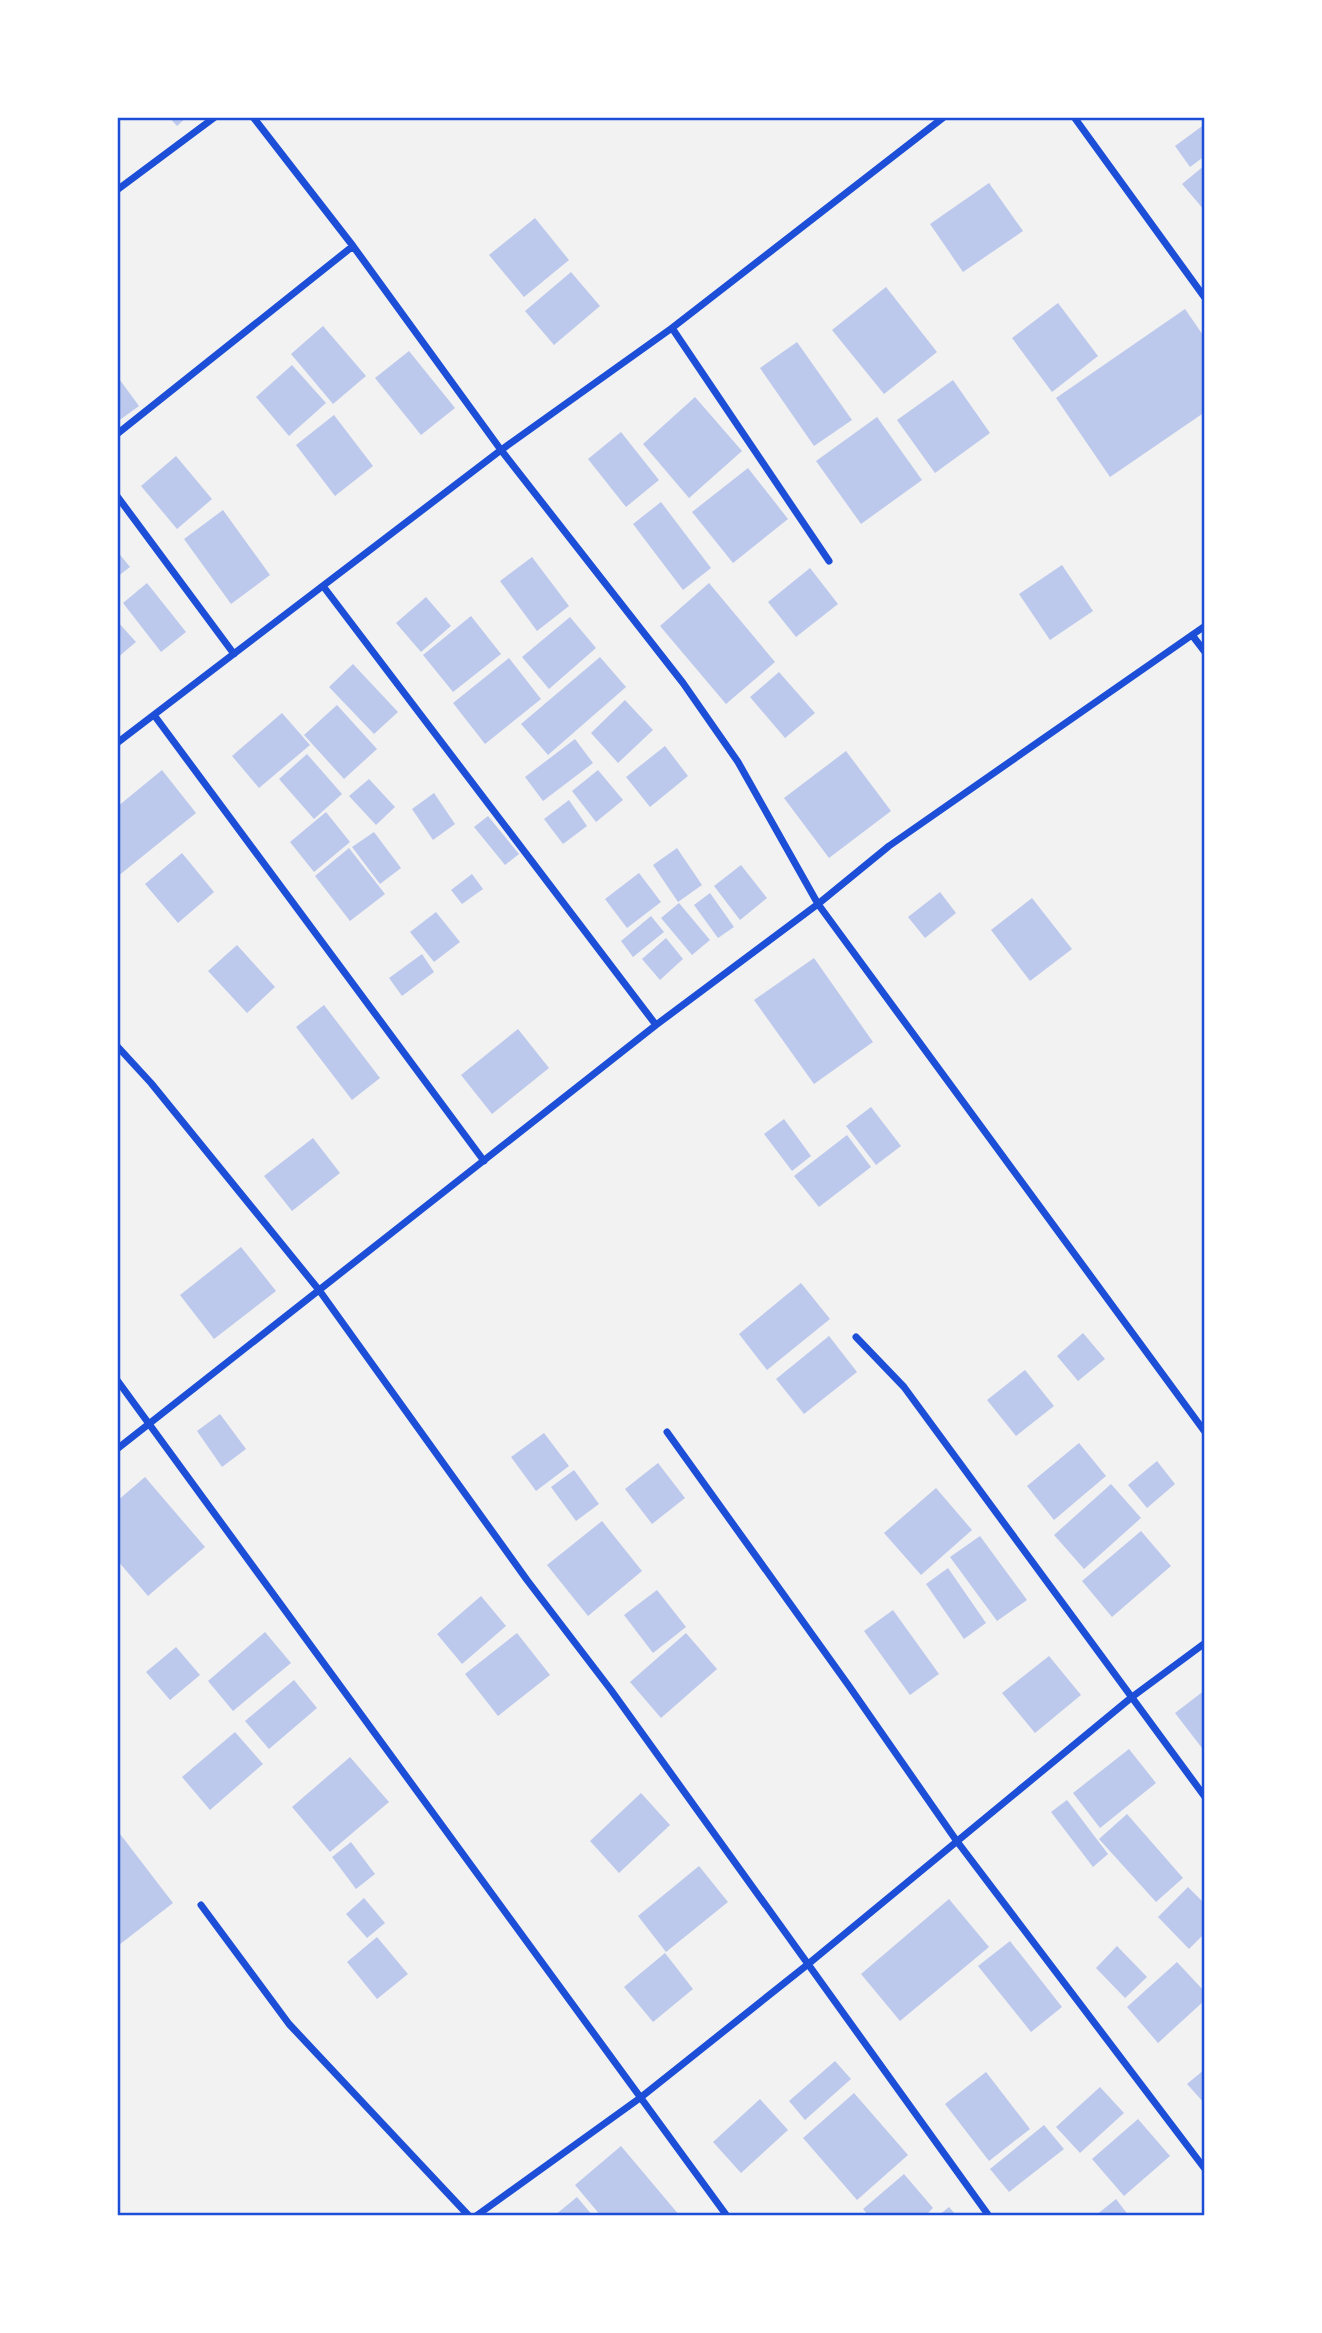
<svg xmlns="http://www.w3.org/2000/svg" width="1322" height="2333" font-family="'Public Sans',sans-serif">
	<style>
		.building { fill: #bdc9ec }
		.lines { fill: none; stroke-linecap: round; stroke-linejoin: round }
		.minor { stroke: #1d4ed8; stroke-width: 7 }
		.neatline { fill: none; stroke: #1d4ed8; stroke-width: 2.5 }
	</style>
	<rect width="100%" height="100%" fill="#f2f2f2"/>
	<path class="building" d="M 169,117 L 187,117 L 177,126 Z
		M 1205,124 L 1205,156 L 1190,167 L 1175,146 Z
		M 1205,165 L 1205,211 L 1182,184 Z
		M 989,183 L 1023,231 L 963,272 L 930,224 Z
		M 535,218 L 569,260 L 524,297 L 489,255 Z
		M 571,272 L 600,306 L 554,345 L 525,311 Z
		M 886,287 L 937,352 L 884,394 L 832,330 Z
		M 1058,303 L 1098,356 L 1052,392 L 1012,338 Z
		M 1185,309 L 1205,338 L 1205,412 L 1110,477 L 1056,398 Z
		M 323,326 L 366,376 L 333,404 L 291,354 Z
		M 797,342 L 852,420 L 814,446 L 760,368 Z
		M 409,351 L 455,408 L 421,435 L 375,378 Z
		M 292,365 L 326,403 L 289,436 L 256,397 Z
		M 117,376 L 139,406 L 117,422 Z
		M 953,380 L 990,433 L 935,473 L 897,420 Z
		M 695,397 L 742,451 L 689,498 L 643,444 Z
		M 334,415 L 373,466 L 335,496 L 296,445 Z
		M 877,417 L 922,480 L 861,524 L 816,461 Z
		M 621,432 L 659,480 L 626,507 L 588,459 Z
		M 176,456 L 212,499 L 177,529 L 141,486 Z
		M 748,468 L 788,519 L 733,563 L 692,512 Z
		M 661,502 L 711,568 L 683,590 L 633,524 Z
		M 223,510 L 270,575 L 231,604 L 184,539 Z
		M 117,551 L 130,567 L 117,577 Z
		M 532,557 L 569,606 L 537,631 L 500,581 Z
		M 1062,565 L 1093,611 L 1050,640 L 1019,594 Z
		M 810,568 L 838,604 L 796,637 L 768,602 Z
		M 147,583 L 186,632 L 161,652 L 123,603 Z
		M 709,583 L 775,662 L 726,704 L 660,626 Z
		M 426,597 L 451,626 L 421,652 L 396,623 Z
		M 471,616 L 501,654 L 453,692 L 423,655 Z
		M 570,617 L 596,648 L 549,689 L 522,657 Z
		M 117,621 L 136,642 L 117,658 Z
		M 600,657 L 626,687 L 548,755 L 521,724 Z
		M 509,658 L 541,699 L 485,744 L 453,703 Z
		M 353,664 L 398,712 L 374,734 L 329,687 Z
		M 779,672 L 815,713 L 785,738 L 750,697 Z
		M 625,700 L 653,730 L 618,763 L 591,733 Z
		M 337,705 L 377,749 L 344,779 L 304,735 Z
		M 282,713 L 310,745 L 259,788 L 232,756 Z
		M 575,739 L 593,763 L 543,801 L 525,777 Z
		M 665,746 L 688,776 L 650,807 L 626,777 Z
		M 846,751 L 891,811 L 829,858 L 784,798 Z
		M 307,754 L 342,794 L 314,819 L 279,779 Z
		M 162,770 L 196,813 L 117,877 L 117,807 Z
		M 598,770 L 623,800 L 596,822 L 572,791 Z
		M 369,779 L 395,807 L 376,825 L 349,796 Z
		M 434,793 L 455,824 L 433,840 L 412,809 Z
		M 569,800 L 587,826 L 563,844 L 544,819 Z
		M 326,812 L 350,842 L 314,872 L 290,842 Z
		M 488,816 L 519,854 L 505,865 L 474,827 Z
		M 374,832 L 401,868 L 380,884 L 352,847 Z
		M 349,848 L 385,894 L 350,921 L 315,876 Z
		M 677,848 L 702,885 L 678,902 L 653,865 Z
		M 182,853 L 214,892 L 178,923 L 145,884 Z
		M 741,865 L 767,898 L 740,920 L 714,886 Z
		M 639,873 L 661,902 L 627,928 L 605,899 Z
		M 472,874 L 483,889 L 462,904 L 451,890 Z
		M 940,892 L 956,913 L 925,938 L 908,917 Z
		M 710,893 L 734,927 L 718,938 L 694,905 Z
		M 1032,898 L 1072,949 L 1030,981 L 991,930 Z
		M 679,903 L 710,940 L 692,955 L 661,918 Z
		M 436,912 L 460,942 L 434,962 L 410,932 Z
		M 651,916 L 664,932 L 633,957 L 621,941 Z
		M 666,938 L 683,959 L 660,980 L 642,959 Z
		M 237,945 L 275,987 L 247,1013 L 208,971 Z
		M 422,954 L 434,972 L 402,996 L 389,978 Z
		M 814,958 L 873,1042 L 814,1084 L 754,1000 Z
		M 324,1005 L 380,1078 L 352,1100 L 296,1027 Z
		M 518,1029 L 549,1068 L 492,1114 L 461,1075 Z
		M 871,1107 L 901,1146 L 876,1165 L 846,1126 Z
		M 784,1119 L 811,1156 L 792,1171 L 764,1134 Z
		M 847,1135 L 871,1167 L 819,1207 L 794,1176 Z
		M 313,1138 L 340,1173 L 292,1211 L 264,1176 Z
		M 241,1247 L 276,1291 L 214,1339 L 180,1295 Z
		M 801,1283 L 830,1319 L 767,1370 L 739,1334 Z
		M 1083,1333 L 1105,1359 L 1078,1381 L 1057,1356 Z
		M 829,1336 L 857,1372 L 804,1414 L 776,1379 Z
		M 1025,1370 L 1054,1406 L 1016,1436 L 987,1400 Z
		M 220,1414 L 246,1449 L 222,1467 L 197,1431 Z
		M 544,1433 L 569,1466 L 536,1491 L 511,1457 Z
		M 1079,1443 L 1106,1476 L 1054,1520 L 1027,1486 Z
		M 1157,1461 L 1175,1484 L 1147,1508 L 1128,1485 Z
		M 658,1463 L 685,1498 L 652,1524 L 625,1489 Z
		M 574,1470 L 599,1504 L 576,1521 L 551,1487 Z
		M 145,1477 L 205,1547 L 148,1596 L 117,1560 L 117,1501 Z
		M 1111,1484 L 1141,1518 L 1084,1569 L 1054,1535 Z
		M 936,1488 L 972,1530 L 921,1575 L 884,1533 Z
		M 602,1521 L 642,1571 L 588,1616 L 547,1565 Z
		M 1141,1531 L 1171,1566 L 1112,1617 L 1082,1581 Z
		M 980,1536 L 1027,1600 L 997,1621 L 950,1557 Z
		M 948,1568 L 986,1623 L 964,1639 L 926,1584 Z
		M 657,1590 L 686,1627 L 653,1653 L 624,1615 Z
		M 481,1596 L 506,1626 L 462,1664 L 437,1634 Z
		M 893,1610 L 939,1674 L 910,1695 L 864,1631 Z
		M 265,1632 L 291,1663 L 233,1711 L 208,1681 Z
		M 517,1633 L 550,1675 L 498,1716 L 465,1674 Z
		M 686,1633 L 717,1669 L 661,1718 L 630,1682 Z
		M 176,1647 L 200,1675 L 170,1700 L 146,1672 Z
		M 1049,1656 L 1081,1695 L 1035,1733 L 1002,1693 Z
		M 294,1680 L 317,1708 L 269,1749 L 245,1721 Z
		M 1205,1690 L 1205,1752 L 1175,1713 Z
		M 235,1732 L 263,1764 L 210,1810 L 182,1777 Z
		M 1129,1749 L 1156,1783 L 1100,1828 L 1073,1793 Z
		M 350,1757 L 389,1802 L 330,1852 L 292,1807 Z
		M 641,1793 L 670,1825 L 619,1873 L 590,1841 Z
		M 1067,1800 L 1108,1854 L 1093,1867 L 1051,1812 Z
		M 1127,1814 L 1183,1878 L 1156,1902 L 1099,1839 Z
		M 117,1830 L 173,1903 L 119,1945 L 117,1943 Z
		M 351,1842 L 375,1874 L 356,1889 L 332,1857 Z
		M 699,1866 L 728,1902 L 666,1952 L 638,1916 Z
		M 1188,1887 L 1205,1904 L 1205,1933 L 1189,1949 L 1158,1917 Z
		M 364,1898 L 385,1923 L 367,1938 L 346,1914 Z
		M 949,1899 L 989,1947 L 900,2021 L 861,1974 Z
		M 377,1937 L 408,1974 L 377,1999 L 347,1962 Z
		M 1010,1941 L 1062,2007 L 1031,2032 L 978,1966 Z
		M 1117,1946 L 1147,1977 L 1125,1998 L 1096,1968 Z
		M 665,1953 L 693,1989 L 653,2022 L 624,1987 Z
		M 1177,1962 L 1205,1992 L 1205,2000 L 1158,2043 L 1127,2007 Z
		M 835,2061 L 851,2079 L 805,2120 L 789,2101 Z
		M 1205,2069 L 1205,2104 L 1187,2084 Z
		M 986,2072 L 1030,2129 L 989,2161 L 945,2104 Z
		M 1100,2087 L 1124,2113 L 1080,2153 L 1056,2127 Z
		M 854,2093 L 908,2155 L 857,2200 L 803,2138 Z
		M 760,2099 L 788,2130 L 741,2173 L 713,2142 Z
		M 1138,2119 L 1170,2156 L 1124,2196 L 1092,2159 Z
		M 1044,2125 L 1064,2149 L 1009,2192 L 990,2169 Z
		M 621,2146 L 680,2216 L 601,2216 L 575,2185 Z
		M 904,2174 L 933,2208 L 925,2216 L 869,2216 L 863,2209 Z
		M 577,2197 L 593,2216 L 554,2216 Z
		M 1116,2199 L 1129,2216 L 1095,2216 Z
		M 949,2207 L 957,2216 L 938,2216 Z"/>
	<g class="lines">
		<path class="minor" d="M 253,117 L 353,246 L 501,450 L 683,683 L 738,762 L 818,904 L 1205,1432
			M 1074,117 L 1205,298
			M 117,190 L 215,117
			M 672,328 L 829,561
			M 117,434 L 353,246
			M 117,496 L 234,654
			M 323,586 L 656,1025
			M 1192,635 L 1205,652
			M 154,715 L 484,1161
			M 117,743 L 501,450 L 672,328 L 944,117
			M 117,1046 L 151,1083 L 319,1290 L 527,1580 L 611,1690 L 989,2216
			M 856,1337 L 904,1387 L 1205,1797
			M 117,1380 L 727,2216
			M 667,1432 L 849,1686 L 956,1840 L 1205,2169
			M 117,1449 L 656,1025 L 818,904 L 889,846 L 1205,626
			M 201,1905 L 289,2024 L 469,2216
			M 476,2216 L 640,2098 L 807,1965 L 1132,1697 L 1205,1643"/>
	</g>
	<rect width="1322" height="2333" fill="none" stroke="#ffffff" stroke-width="238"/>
	<rect x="119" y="119" width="1084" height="2095" class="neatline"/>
</svg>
